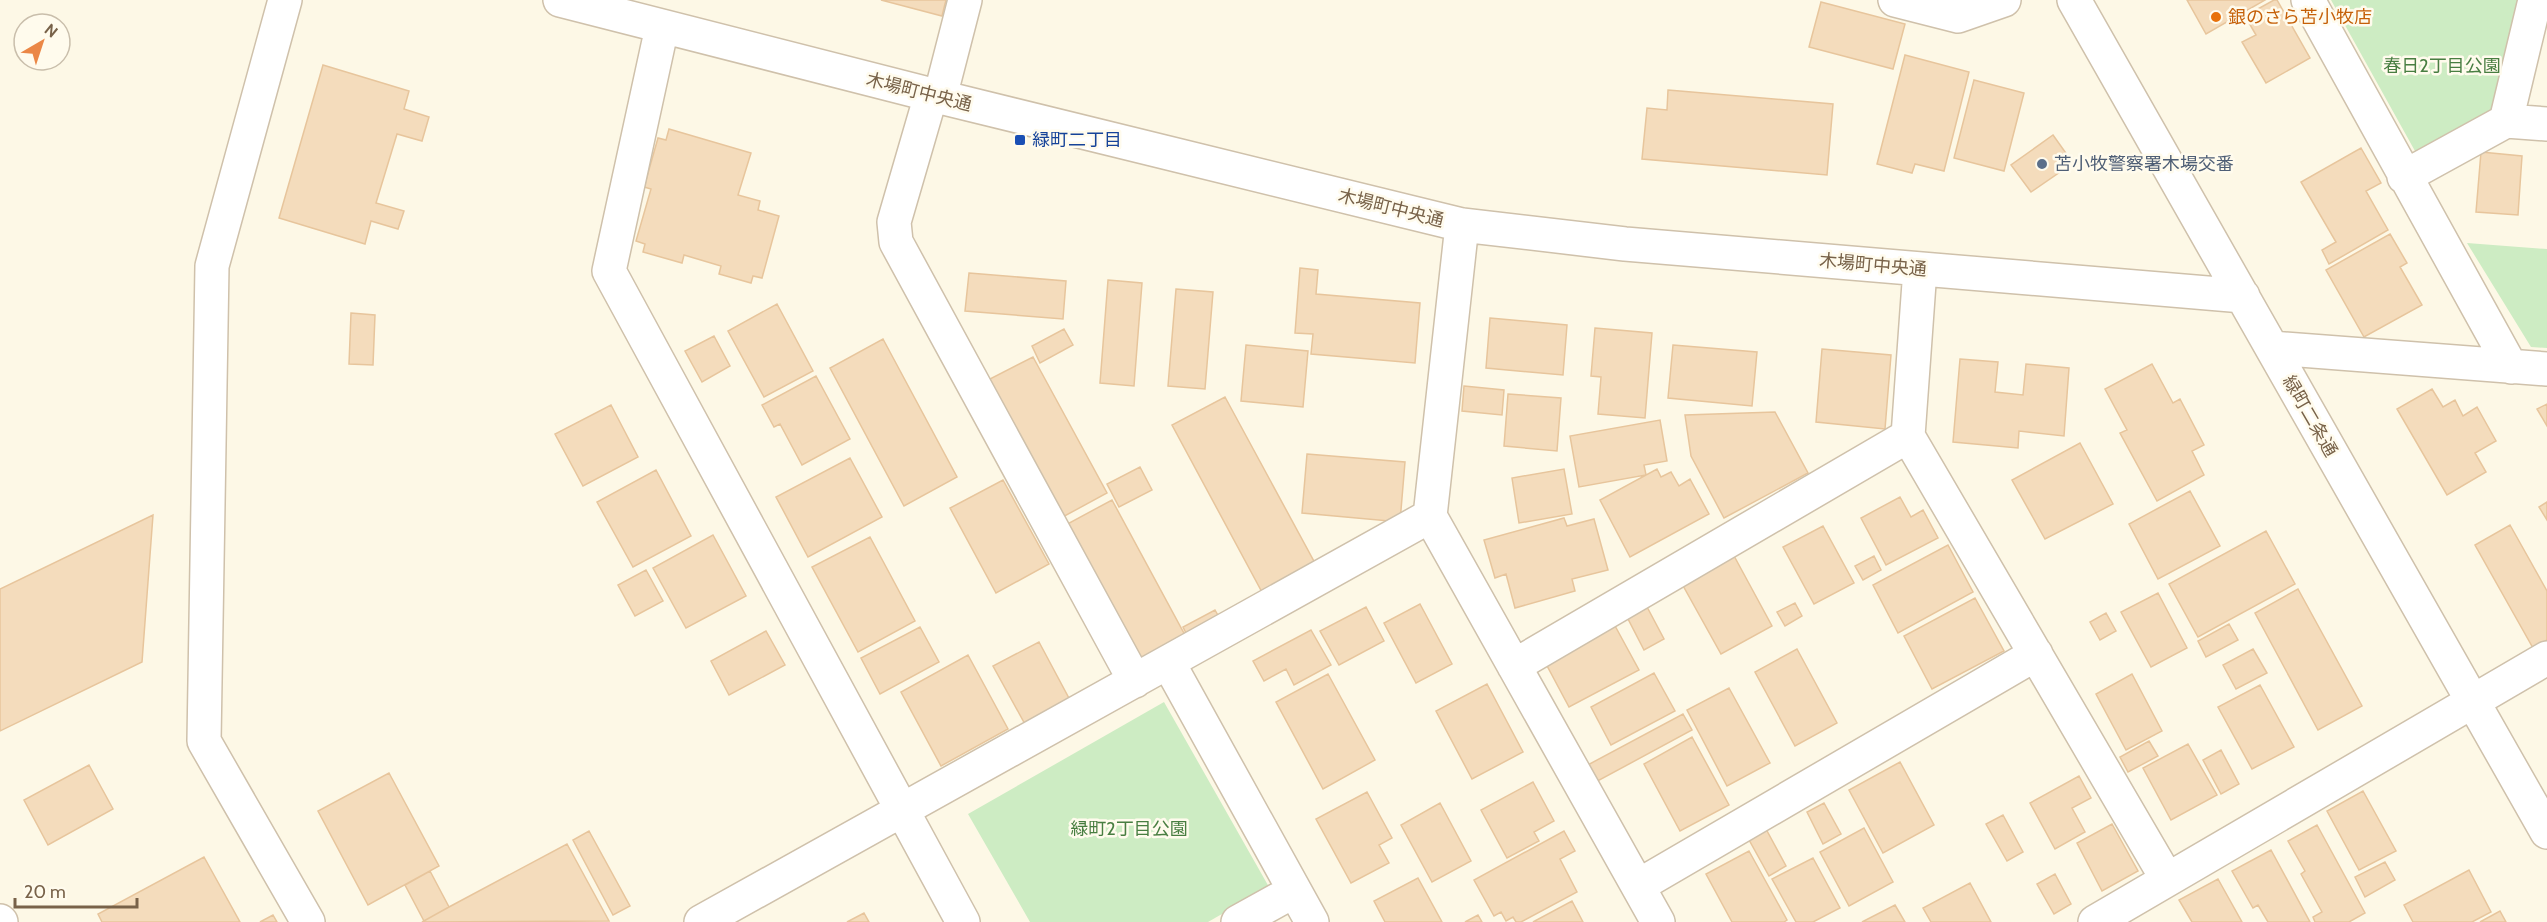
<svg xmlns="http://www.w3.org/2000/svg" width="2547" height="922" font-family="Cabin,'Noto Sans JP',sans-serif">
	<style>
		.green { fill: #cdecc3 }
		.building { fill: #f4dcbc; stroke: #e7c59c; stroke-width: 1.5 }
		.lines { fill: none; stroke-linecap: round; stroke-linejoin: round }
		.minor-casing { stroke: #cfc1ab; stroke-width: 36 }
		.minor { stroke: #fff; stroke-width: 33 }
		.food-dot { fill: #e8710a; stroke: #fffbed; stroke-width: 2 }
		.transit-dot { fill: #1a4fb4; stroke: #fffbed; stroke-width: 2 }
		.service-dot { fill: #5c6f8a; stroke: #fffbed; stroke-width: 2 }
		.labels { text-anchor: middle; stroke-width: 5; stroke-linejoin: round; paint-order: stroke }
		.food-label { font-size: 18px; fill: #c56008; stroke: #fffbed; text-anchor: start }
		.park-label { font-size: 18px; fill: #487e41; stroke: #fffbed }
		.street-label { font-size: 18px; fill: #786249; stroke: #fffbed }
		.transit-label { font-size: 18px; fill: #164399; stroke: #fffbed; text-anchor: start }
		.service-label { font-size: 18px; fill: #4e5e75; stroke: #fffbed; text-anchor: start }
	</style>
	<rect width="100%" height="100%" fill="#fdf8e6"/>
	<path class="green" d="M 2331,0 L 2526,0 L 2498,111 L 2420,160 Z
		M 2467,243 L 2547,249 L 2547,348 L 2531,347 Z
		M 1164,702 L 1269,887 L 1208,922 L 1030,922 L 968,814 Z"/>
	<path class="building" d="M 881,0 L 946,0 L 942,16 Z
		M 2187,0 L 2265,0 L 2206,34 Z
		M 2274,0 L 2277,0 L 2310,58 L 2266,83 L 2242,42 L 2256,35 L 2245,16 Z
		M 1821,2 L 1905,24 L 1893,69 L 1809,47 Z
		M 1905,55 L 1969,72 L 1944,171 L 1915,164 L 1912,173 L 1877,164 Z
		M 323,65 L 409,91 L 404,109 L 429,117 L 422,141 L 397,134 L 376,203 L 404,211 L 398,229 L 371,221 L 365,244 L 279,218 Z
		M 1974,80 L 2024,93 L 2004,171 L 1954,158 Z
		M 1668,90 L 1833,104 L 1827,175 L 1642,159 L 1647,108 L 1667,110 Z
		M 669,129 L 751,153 L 738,195 L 760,201 L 758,210 L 779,216 L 762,278 L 753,276 L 751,283 L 719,274 L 721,266 L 684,255 L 682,263 L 643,252 L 645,244 L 636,241 L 651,189 L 644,187 L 658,138 L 666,140 Z
		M 2053,135 L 2073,163 L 2031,192 L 2011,165 Z
		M 2361,148 L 2381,183 L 2366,191 L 2388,230 L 2329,264 L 2322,250 L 2336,242 L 2301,182 Z
		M 2481,152 L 2522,156 L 2518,215 L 2476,212 Z
		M 2390,234 L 2407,263 L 2400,267 L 2422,305 L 2364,337 L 2326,270 Z
		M 1300,268 L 1318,270 L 1316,294 L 1420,303 L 1415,363 L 1311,354 L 1313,334 L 1295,333 Z
		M 969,273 L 1066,281 L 1063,319 L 965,311 Z
		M 1108,280 L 1142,283 L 1134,386 L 1100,383 Z
		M 1176,289 L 1213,292 L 1205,389 L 1168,386 Z
		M 777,304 L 813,371 L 764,397 L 728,331 Z
		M 351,313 L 375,315 L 373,365 L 349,364 Z
		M 1490,318 L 1567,325 L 1563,375 L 1486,368 Z
		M 1595,328 L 1652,333 L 1645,418 L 1598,414 L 1601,377 L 1591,376 Z
		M 1064,329 L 1073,345 L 1040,363 L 1032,346 Z
		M 714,336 L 730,366 L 702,382 L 685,351 Z
		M 883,339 L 957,477 L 904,506 L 830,368 Z
		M 1246,345 L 1308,351 L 1303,407 L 1241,401 Z
		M 1673,345 L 1757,352 L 1752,406 L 1668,398 Z
		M 1822,349 L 1891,355 L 1885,429 L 1816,422 Z
		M 1033,357 L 1107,493 L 1059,519 L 984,382 Z
		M 1960,359 L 1998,362 L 1995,392 L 2023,395 L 2026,364 L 2069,368 L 2064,436 L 2019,431 L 2018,448 L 1953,442 Z
		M 2152,364 L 2173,403 L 2180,399 L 2204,445 L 2192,451 L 2204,475 L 2157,501 L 2120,433 L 2127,430 L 2105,389 Z
		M 816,376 L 850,439 L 802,465 L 780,424 L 774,427 L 762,405 Z
		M 1464,386 L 1504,390 L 1502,415 L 1462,411 Z
		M 2432,389 L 2443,407 L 2455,400 L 2463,416 L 2477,407 L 2496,441 L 2475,453 L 2486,472 L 2447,495 L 2397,409 Z
		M 1508,394 L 1561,398 L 1557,451 L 1504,446 Z
		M 1225,397 L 1316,565 L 1263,594 L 1172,425 Z
		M 2547,404 L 2547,426 L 2537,409 Z
		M 611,405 L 638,457 L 583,486 L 555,434 Z
		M 1775,412 L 1808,473 L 1724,518 L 1691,456 L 1685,415 Z
		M 1660,420 L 1667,461 L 1644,465 L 1646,475 L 1579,487 L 1570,436 Z
		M 2080,443 L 2113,504 L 2045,539 L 2012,480 Z
		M 1307,454 L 1405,462 L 1400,522 L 1302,513 Z
		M 850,458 L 882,517 L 808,557 L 776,497 Z
		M 1140,467 L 1152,490 L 1119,507 L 1107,484 Z
		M 1564,469 L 1572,514 L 1519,523 L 1512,478 Z
		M 1657,469 L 1661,477 L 1671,472 L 1679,486 L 1690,479 L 1709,514 L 1630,557 L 1600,500 Z
		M 656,470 L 691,536 L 633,567 L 597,502 Z
		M 1003,480 L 1049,564 L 996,593 L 950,508 Z
		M 2190,491 L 2220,546 L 2158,579 L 2129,524 Z
		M 1900,497 L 1911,517 L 1923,510 L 1938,538 L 1886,565 L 1861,518 Z
		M 1112,500 L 1186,637 L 1134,665 L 1060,528 Z
		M 2547,502 L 2547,520 L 2539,507 Z
		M 153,515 L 142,662 L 0,731 L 0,589 Z
		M 1564,518 L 1567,526 L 1594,519 L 1608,570 L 1572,579 L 1575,591 L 1515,608 L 1506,574 L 1495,578 L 1484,540 Z
		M 2510,525 L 2547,591 L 2547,640 L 2533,648 L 2475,545 Z
		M 1823,526 L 1854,583 L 1814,604 L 1783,547 Z
		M 2266,531 L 2295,584 L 2198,637 L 2169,584 Z
		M 713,535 L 746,596 L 686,628 L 653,568 Z
		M 870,537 L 915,621 L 858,652 L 812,567 Z
		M 1948,545 L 1973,592 L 1898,633 L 1873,585 Z
		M 1733,554 L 1772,626 L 1721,654 L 1681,582 Z
		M 1874,556 L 1881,570 L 1863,580 L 1855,566 Z
		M 646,570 L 663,601 L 635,616 L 618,585 Z
		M 2298,589 L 2362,706 L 2318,730 L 2255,613 Z
		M 2158,593 L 2187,648 L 2151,667 L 2121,612 Z
		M 1975,598 L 2004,651 L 1932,689 L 1904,636 Z
		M 1795,603 L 1802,616 L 1785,626 L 1777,612 Z
		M 1420,604 L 1452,664 L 1416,683 L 1384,623 Z
		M 1646,605 L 1664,639 L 1644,650 L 1626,615 Z
		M 1366,607 L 1384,641 L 1339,665 L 1320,631 Z
		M 1215,610 L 1223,624 L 1190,641 L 1183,627 Z
		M 2106,613 L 2116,631 L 2100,640 L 2090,622 Z
		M 1614,624 L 1639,670 L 1569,707 L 1545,662 Z
		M 2229,624 L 2238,640 L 2206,657 L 2198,641 Z
		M 920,627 L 939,662 L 880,694 L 861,658 Z
		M 1311,630 L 1331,665 L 1294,685 L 1286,669 L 1264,681 L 1253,661 Z
		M 766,631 L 785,665 L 729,695 L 711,661 Z
		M 1039,642 L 1071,702 L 1026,726 L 993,666 Z
		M 1797,649 L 1837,723 L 1795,746 L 1755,672 Z
		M 2253,649 L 2267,673 L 2236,689 L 2223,665 Z
		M 968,655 L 1008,729 L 941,766 L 901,692 Z
		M 1654,673 L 1675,711 L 1611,745 L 1591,707 Z
		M 1328,674 L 1375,760 L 1323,789 L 1276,702 Z
		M 2132,674 L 2162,731 L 2126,750 L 2096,694 Z
		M 1487,684 L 1523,752 L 1472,779 L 1436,711 Z
		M 2260,685 L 2294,747 L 2252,769 L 2218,707 Z
		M 1729,688 L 1770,763 L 1727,786 L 1687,710 Z
		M 1683,714 L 1692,730 L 1592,784 L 1584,767 Z
		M 1692,737 L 1729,805 L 1680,831 L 1644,764 Z
		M 2149,741 L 2158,756 L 2128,772 L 2120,757 Z
		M 2188,744 L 2217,795 L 2171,820 L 2143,768 Z
		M 2221,750 L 2239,784 L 2221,794 L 2203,760 Z
		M 1900,762 L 1934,825 L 1883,853 L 1849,790 Z
		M 89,765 L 113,809 L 48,845 L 24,800 Z
		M 389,773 L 439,866 L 368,905 L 318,811 Z
		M 2079,776 L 2091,798 L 2072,808 L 2085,832 L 2055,849 L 2030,803 Z
		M 1533,782 L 1554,821 L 1534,832 L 1539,841 L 1507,858 L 1481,810 Z
		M 2363,791 L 2396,851 L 2359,870 L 2327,811 Z
		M 1367,792 L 1392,838 L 1379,845 L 1389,863 L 1351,883 L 1316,819 Z
		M 1440,803 L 1471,861 L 1432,882 L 1401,825 Z
		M 1824,803 L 1841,834 L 1823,844 L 1807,812 Z
		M 2003,815 L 2023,852 L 2007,861 L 1986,824 Z
		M 2112,824 L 2138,871 L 2102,891 L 2077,843 Z
		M 2317,825 L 2365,913 L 2349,922 L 2315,922 L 2313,917 L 2322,912 L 2301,874 L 2305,871 L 2288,841 Z
		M 1864,828 L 1893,882 L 1849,906 L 1820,852 Z
		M 1766,829 L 1786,866 L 1769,876 L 1748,838 Z
		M 589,831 L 630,906 L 613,915 L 573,840 Z
		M 1564,831 L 1575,851 L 1560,859 L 1577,892 L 1521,922 L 1516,922 L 1513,917 L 1506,921 L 1501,912 L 1494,916 L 1474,880 Z
		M 567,844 L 609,921 L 422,922 L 449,907 Z
		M 2271,850 L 2310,922 L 2268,922 L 2258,905 L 2253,908 L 2232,871 Z
		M 1749,851 L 1787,920 L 1784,922 L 1732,922 L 1706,874 Z
		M 204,857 L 240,922 L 102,922 L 98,914 Z
		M 1813,858 L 1840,908 L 1813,922 L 1796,922 L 1772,879 Z
		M 2385,862 L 2395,880 L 2365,897 L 2355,877 Z
		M 2469,870 L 2491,912 L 2472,922 L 2413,922 L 2404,905 Z
		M 430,871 L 449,907 L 424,921 L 405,885 Z
		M 2055,874 L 2071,904 L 2054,914 L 2037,884 Z
		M 1418,878 L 1442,922 L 1385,922 L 1374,901 Z
		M 2218,879 L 2242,922 L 2192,922 L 2179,900 Z
		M 1970,883 L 1991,922 L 1931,922 L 1923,908 Z
		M 1572,901 L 1583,922 L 1533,922 Z
		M 1895,905 L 1905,922 L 1862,922 Z
		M 2500,911 L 2506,922 L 2480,922 Z
		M 864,913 L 869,922 L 847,922 Z
		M 273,915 L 277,922 L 260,922 Z
		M 1478,915 L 1482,922 L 1465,922 Z"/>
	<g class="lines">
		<defs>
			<path id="minor" d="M 285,0 L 212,266 L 204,741 L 308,922
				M 560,0 L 940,97 L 1462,225 L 1625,244 L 2243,296
				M 1895,0 L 1958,16 L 2004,0
				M 2074,0 L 2547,832
				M 2308,0 L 2511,367
				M 2535,0 L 2506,121 L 2547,124
				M 662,27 L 609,271 L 963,922
				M 931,95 L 894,222 L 896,242 L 1135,681
				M 940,97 L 965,0
				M 2404,177 L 2506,121
				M 1462,225 L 1430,516 L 1658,922
				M 1920,269 L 1908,436 L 2167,879
				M 2272,348 L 2547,369
				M 1168,662 L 1312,922
				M 1514,666 L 1908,436
				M 1638,886 L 2036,654
				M 0,921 L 1,922
				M 701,922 L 1430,516
				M 1238,922 L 1294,891
				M 2095,922 L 2547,658"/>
		</defs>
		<use href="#minor" class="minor-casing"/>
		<use href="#minor" class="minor"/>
	</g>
	<circle class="food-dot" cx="2216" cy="17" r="6"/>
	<rect class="transit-dot" x="1014" y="134" width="12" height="12" rx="3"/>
	<circle class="service-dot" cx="2042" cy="164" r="6"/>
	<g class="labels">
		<g class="food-label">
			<text x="2228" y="23">銀のさら苫小牧店</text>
		</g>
		<g class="park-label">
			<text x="2442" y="72">春日2丁目公園</text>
			<text x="1129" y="835">緑町2丁目公園</text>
		</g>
		<g class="street-label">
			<text transform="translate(919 92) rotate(14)" y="6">木場町中央通</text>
			<text transform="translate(1391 208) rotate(14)" y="6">木場町中央通</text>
			<text transform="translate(1873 265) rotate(5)" y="6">木場町中央通</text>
			<text transform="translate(2310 416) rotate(60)" y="6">緑町二条通</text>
		</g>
		<g class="transit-label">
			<text x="1032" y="146">緑町二丁目</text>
		</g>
		<g class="service-label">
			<text x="2054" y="170">苫小牧警察署木場交番</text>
		</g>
	</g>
	<g transform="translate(42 42) rotate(39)"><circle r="28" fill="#fffbed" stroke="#c9beab" stroke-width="1.5"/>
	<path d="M0-4.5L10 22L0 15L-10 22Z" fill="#eb8746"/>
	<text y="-9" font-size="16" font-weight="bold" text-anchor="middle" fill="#786249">N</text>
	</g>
	<path d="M15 898v9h122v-9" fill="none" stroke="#786249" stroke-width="3"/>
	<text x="24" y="898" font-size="18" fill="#786249" stroke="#fffbed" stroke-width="4.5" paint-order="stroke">20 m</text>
</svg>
